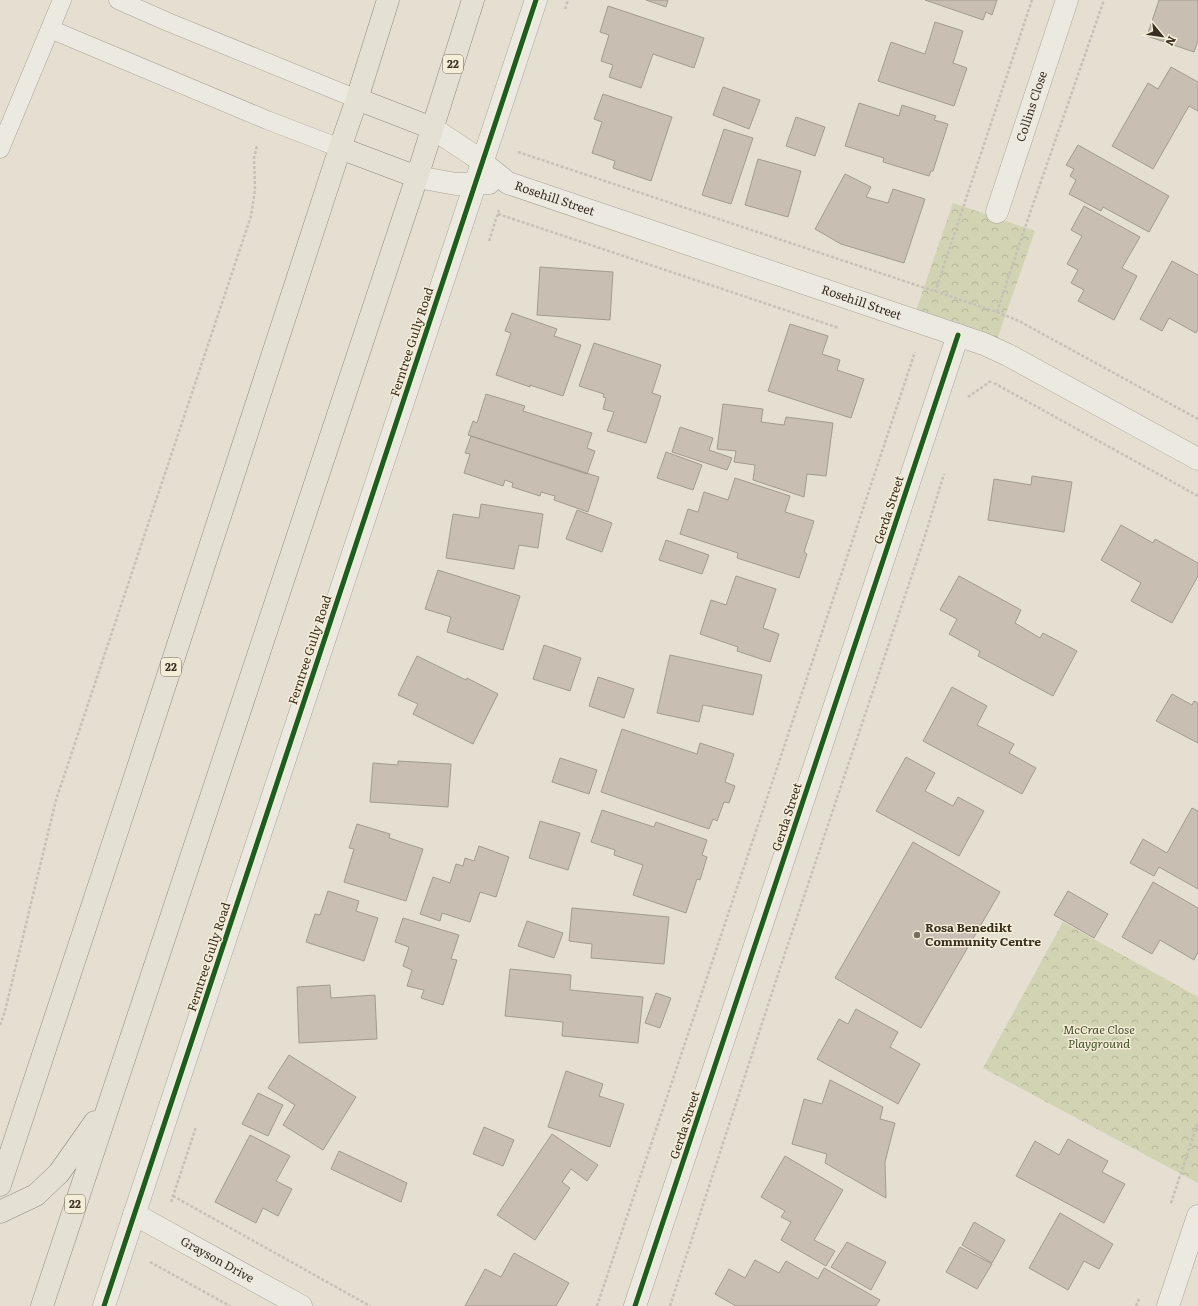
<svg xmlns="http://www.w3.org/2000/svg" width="1198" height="1306" font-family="Literata,serif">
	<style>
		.park { fill: url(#park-crowns) }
		.building { fill: #c8beb1; stroke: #a49b8f }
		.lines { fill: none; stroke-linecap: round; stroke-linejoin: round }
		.service-casing { stroke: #aaa499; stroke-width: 19 }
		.minor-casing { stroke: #aaa499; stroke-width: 23 }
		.primary-casing { stroke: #8f8a80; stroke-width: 23 }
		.path { stroke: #c5c1b8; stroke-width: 2.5; stroke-dasharray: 3 2; stroke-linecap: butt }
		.service { stroke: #ece9e1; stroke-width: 18 }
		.minor { stroke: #ece9e1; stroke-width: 22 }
		.primary { stroke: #e4e0d3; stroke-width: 22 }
		.cycleway-casing { stroke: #f4edd8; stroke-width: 8 }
		.cycleway { stroke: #1b5e20; stroke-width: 5 }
		.poi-dot { fill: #756c5e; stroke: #f4edd8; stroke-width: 1.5 }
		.labels { text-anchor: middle; stroke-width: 3; stroke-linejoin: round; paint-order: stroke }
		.shield { fill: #f4edd8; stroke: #716758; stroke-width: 1 }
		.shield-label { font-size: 11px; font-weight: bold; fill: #392e21 }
		.street-label { font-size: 12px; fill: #392e21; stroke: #f4edd8 }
		.poi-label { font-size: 12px; font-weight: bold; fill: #392e21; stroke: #f4edd8; text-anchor: start }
		.park-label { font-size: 12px; font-style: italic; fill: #475429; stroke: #f4edd8 }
	</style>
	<defs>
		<pattern id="park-crowns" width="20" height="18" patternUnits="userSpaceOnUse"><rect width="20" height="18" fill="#d2d3b3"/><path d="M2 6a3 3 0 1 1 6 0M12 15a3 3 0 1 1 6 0" fill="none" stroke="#b5b59a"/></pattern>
	</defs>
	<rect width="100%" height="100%" fill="#e4dfd0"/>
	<path class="park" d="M 953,203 L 1035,231 L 994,348 L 913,319 Z
		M 1063,922 L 1198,997 L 1198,1183 L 983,1068 Z"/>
	<path class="building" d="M 646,0 L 668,0 L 666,7 Z
		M 925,0 L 997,0 L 992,15 L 986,12 L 983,20 Z
		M 1159,0 L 1198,0 L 1198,41 L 1194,52 L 1147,36 Z
		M 608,6 L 704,38 L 694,68 L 653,54 L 641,88 L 609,77 L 613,65 L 601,61 L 609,35 L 600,32 Z
		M 935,22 L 963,31 L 953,63 L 967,68 L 954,106 L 878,81 L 891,42 L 925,54 Z
		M 1171,67 L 1198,82 L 1198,111 L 1189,106 L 1153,169 L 1112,146 L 1148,83 L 1158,89 Z
		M 723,87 L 760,100 L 749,129 L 713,115 Z
		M 603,94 L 672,117 L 651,181 L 613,168 L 615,161 L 592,153 L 602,122 L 594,119 Z
		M 859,103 L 899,116 L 902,105 L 936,116 L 934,120 L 948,124 L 933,171 L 931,171 L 929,176 L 883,162 L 884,158 L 845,146 Z
		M 796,117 L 825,127 L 815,156 L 786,146 Z
		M 724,129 L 753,138 L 731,204 L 702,195 Z
		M 1078,145 L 1169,196 L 1149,232 L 1103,207 L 1101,211 L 1069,194 L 1076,180 L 1070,176 L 1074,169 L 1066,165 Z
		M 758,159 L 801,171 L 788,217 L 745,205 Z
		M 845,174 L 871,187 L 866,197 L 888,203 L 893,189 L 925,199 L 904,263 L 841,244 L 815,229 Z
		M 1084,206 L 1140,237 L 1122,268 L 1137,276 L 1114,320 L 1078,301 L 1084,290 L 1071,283 L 1078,270 L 1067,264 L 1082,236 L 1071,230 Z
		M 1172,261 L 1198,275 L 1198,330 L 1196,333 L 1169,318 L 1162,331 L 1140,319 Z
		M 540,267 L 613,272 L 610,320 L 537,315 Z
		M 512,313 L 557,329 L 554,336 L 581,345 L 563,396 L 530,385 L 530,387 L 496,375 L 511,333 L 505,331 Z
		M 790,324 L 828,336 L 822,354 L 840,360 L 837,370 L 864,379 L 851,418 L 768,391 Z
		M 594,343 L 661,365 L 652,393 L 661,396 L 646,443 L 607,431 L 614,412 L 603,409 L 606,398 L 603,397 L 604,394 L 579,386 Z
		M 486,394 L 525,406 L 523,411 L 592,433 L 587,448 L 595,451 L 587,474 L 468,435 L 473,421 L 477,423 Z
		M 723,404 L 763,409 L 761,422 L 784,425 L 786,417 L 833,423 L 826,476 L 807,474 L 804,497 L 753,480 L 755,465 L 734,462 L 736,451 L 717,449 Z
		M 680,427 L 713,438 L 709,450 L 732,458 L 727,470 L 672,452 Z
		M 471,436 L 599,477 L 588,512 L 554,500 L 555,496 L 541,492 L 540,496 L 512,487 L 513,483 L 505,480 L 503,486 L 464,473 L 470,454 L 465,453 Z
		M 666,452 L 702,465 L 693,490 L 657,478 Z
		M 1032,476 L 1072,482 L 1064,532 L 988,520 L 994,479 L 1031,485 Z
		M 735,478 L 790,496 L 785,512 L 814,521 L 804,552 L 807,554 L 799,578 L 737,558 L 738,553 L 680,534 L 688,509 L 698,512 L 704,492 L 728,500 Z
		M 481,504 L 543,514 L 538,548 L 519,545 L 514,569 L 446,558 L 453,514 L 479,518 Z
		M 577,510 L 612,523 L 602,552 L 566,539 Z
		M 1121,525 L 1153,543 L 1155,539 L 1198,563 L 1198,576 L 1172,623 L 1131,601 L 1141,583 L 1101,560 Z
		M 666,540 L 709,555 L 702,574 L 659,560 Z
		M 438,570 L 520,596 L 503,650 L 447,632 L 451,617 L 425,609 Z
		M 736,576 L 776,589 L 763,628 L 779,634 L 770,662 L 737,651 L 738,647 L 700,634 L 711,600 L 726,605 Z
		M 959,576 L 1021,610 L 1015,623 L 1040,638 L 1043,633 L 1077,651 L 1053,696 L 978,656 L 980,651 L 949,634 L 957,619 L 940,610 Z
		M 544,645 L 581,658 L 570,691 L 533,679 Z
		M 670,655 L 762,675 L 753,715 L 703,705 L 699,722 L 657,713 Z
		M 417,656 L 466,680 L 467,678 L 498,694 L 473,744 L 413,714 L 418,704 L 398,695 Z
		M 598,677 L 634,689 L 624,718 L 589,706 Z
		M 952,687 L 987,706 L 977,725 L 1014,744 L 1009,753 L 1036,768 L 1022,794 L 923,741 Z
		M 1172,694 L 1192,705 L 1194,701 L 1198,703 L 1198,743 L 1156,721 Z
		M 622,729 L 697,754 L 700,743 L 734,754 L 725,782 L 735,786 L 729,803 L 724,802 L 717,821 L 713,819 L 709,829 L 601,792 Z
		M 906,757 L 935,773 L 925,791 L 953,806 L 958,797 L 984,811 L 959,856 L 876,811 Z
		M 560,758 L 597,770 L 589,794 L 552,782 Z
		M 398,761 L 451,764 L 448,807 L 370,802 L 373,763 L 398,765 Z
		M 1192,808 L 1198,811 L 1198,889 L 1159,867 L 1154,876 L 1130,863 L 1143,839 L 1167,853 Z
		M 602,810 L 654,827 L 656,822 L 707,840 L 702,855 L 707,857 L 700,880 L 697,879 L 686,913 L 633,895 L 643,865 L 614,855 L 615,850 L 591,842 Z
		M 540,821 L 580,833 L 568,870 L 529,858 Z
		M 357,824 L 390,834 L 389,838 L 423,849 L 406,901 L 344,882 L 354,849 L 349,848 Z
		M 913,842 L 1000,892 L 921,1028 L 835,978 Z
		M 479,846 L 509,857 L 496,897 L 480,892 L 470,922 L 442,913 L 440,921 L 420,914 L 433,877 L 450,883 L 456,864 L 463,866 L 465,858 L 474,861 Z
		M 1153,882 L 1198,908 L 1198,952 L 1194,960 L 1160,940 L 1152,954 L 1122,937 Z
		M 328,891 L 359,901 L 356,911 L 378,918 L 364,961 L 306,942 L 315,914 L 320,915 Z
		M 1068,891 L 1108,914 L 1094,938 L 1054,915 Z
		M 572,908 L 669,917 L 664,964 L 591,958 L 592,944 L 569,941 Z
		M 403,918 L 459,935 L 451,959 L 457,960 L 443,1005 L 421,998 L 424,990 L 407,986 L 412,970 L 403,966 L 409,947 L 395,942 Z
		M 527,921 L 563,933 L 554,958 L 518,946 Z
		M 510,969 L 571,975 L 570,990 L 643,997 L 638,1043 L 562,1036 L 563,1022 L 505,1016 Z
		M 330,985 L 331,998 L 375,995 L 377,1039 L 299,1043 L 297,987 Z
		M 656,993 L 671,998 L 660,1028 L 645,1023 Z
		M 856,1009 L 898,1032 L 890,1047 L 920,1064 L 898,1104 L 817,1059 L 839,1019 L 848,1024 Z
		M 289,1055 L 356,1097 L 323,1150 L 283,1125 L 295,1105 L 268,1088 Z
		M 566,1071 L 603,1084 L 599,1096 L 624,1104 L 610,1147 L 548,1127 Z
		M 830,1080 L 883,1107 L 880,1119 L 895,1123 L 885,1162 L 886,1198 L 825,1163 L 827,1154 L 792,1144 L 804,1099 L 822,1104 Z
		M 258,1093 L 283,1105 L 268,1136 L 242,1124 Z
		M 484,1127 L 514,1140 L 503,1166 L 473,1154 Z
		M 552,1134 L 598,1165 L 587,1181 L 571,1169 L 562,1182 L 570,1188 L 535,1240 L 497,1215 Z
		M 250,1135 L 290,1156 L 276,1181 L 292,1189 L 278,1216 L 263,1208 L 256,1223 L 215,1202 Z
		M 1068,1139 L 1108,1161 L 1102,1172 L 1125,1184 L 1104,1223 L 1016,1176 L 1035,1141 L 1059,1155 Z
		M 339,1151 L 407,1183 L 401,1202 L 331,1169 Z
		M 785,1156 L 843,1190 L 814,1240 L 835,1251 L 826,1266 L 781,1240 L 791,1222 L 781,1217 L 785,1211 L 761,1197 Z
		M 1060,1213 L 1113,1244 L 1099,1269 L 1084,1261 L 1068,1290 L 1029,1268 Z
		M 974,1222 L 1005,1240 L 992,1263 L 962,1245 Z
		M 847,1242 L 886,1262 L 871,1290 L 831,1267 Z
		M 960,1247 L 992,1264 L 977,1289 L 946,1272 Z
		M 514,1253 L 569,1283 L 556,1306 L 465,1306 L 485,1269 L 501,1277 Z
		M 755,1260 L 779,1273 L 786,1261 L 818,1279 L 824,1268 L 880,1300 L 876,1306 L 736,1306 L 715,1294 L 729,1269 L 745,1278 Z"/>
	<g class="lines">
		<defs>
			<path id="service" d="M 118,0 L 168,22 L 357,99
				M 50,29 L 267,120 L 340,148
				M 0,149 L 62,0"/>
			<g id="minor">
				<path id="s1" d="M 432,128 L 473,155 L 508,183 L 984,344 L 1008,355 L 1198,459"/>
				<path d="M 417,177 L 456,184 L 489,183"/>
				<path id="s2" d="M 997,212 L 1067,0"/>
				<path id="s3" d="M 134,1214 L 301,1306"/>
				<path d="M 104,1306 L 536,0"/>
				<path d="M 635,1306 L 958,335"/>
				<path d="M 1168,1306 L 1198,1216"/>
			</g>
			<path id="primary" d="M 357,99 L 432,128
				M 340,148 L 417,177
				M 0,1185 L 131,789 L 340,148 L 357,99 L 388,0
				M 0,1212 L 36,1195 L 59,1173 L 95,1122
				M 42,1306 L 417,177 L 473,0"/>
		</defs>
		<use href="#service" class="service-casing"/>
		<use href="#minor" class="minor-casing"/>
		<use href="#primary" class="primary-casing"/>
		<path class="path" d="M 565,9 L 568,0
			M 518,152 L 997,312 L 1019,321 L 1198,419
			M 498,214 L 839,328
			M 489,241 L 499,210
			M 935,292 L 1032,0
			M 997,312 L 1021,239 L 1104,0
			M 994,383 L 1198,496
			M 968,397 L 991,381
			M 0,1025 L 5,1011 L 56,800 L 251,216 L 255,190 L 254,157 L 257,146
			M 173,1196 L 370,1306
			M 171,1202 L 196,1127
			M 1171,1203 L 1198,1122
			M 150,1262 L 230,1306
			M 597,1306 L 778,765 L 915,352
			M 670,1306 L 784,956 L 923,542 L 944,474
			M 1136,1306 L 1139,1299"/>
		<use href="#service" class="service"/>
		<use href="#minor" class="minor"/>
		<use href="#primary" class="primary"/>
		<defs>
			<path id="cycleway" d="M 104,1306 L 536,0
				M 635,1306 L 958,335"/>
		</defs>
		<use href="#cycleway" class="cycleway-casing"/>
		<use href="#cycleway" class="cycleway"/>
	</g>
	<circle class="poi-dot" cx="917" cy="935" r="4"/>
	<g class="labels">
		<g class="shield">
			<rect x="443" y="55" width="20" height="18" rx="3"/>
			<rect x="161" y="658" width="20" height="18" rx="3"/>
			<rect x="65" y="1195" width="20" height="18" rx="3"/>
		</g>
		<g class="shield-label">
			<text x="453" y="68">22</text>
			<text x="171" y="671">22</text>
			<text x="75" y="1208">22</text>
		</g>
		<g class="street-label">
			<text dy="4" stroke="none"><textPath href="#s2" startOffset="111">Collins Close</textPath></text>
			<text dy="4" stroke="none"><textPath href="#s1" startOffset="143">Rosehill Street</textPath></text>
			<text dy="4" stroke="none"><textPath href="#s1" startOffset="467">Rosehill Street</textPath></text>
			<text transform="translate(412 342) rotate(-72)" y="4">Ferntree Gully Road</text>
			<text transform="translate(889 510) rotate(-72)" y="4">Gerda Street</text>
			<text transform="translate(310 650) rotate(-72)" y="4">Ferntree Gully Road</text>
			<text transform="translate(787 817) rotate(-72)" y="4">Gerda Street</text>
			<text transform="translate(209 957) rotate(-72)" y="4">Ferntree Gully Road</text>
			<text transform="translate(685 1125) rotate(-72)" y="4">Gerda Street</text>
			<text dy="4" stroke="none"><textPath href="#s3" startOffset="95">Grayson Drive</textPath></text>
		</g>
		<g class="poi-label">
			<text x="925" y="932">Rosa Benedikt<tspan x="925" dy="14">Community Centre</tspan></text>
		</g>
		<g class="park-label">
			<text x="1099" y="1034">McCrae Close<tspan x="1099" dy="14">Playground</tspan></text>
		</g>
	</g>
	<g transform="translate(1162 36) rotate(119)" stroke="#f4edd8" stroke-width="3" paint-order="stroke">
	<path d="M0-3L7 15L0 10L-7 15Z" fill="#392e21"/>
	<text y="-6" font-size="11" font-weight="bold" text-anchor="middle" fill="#392e21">N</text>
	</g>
</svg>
